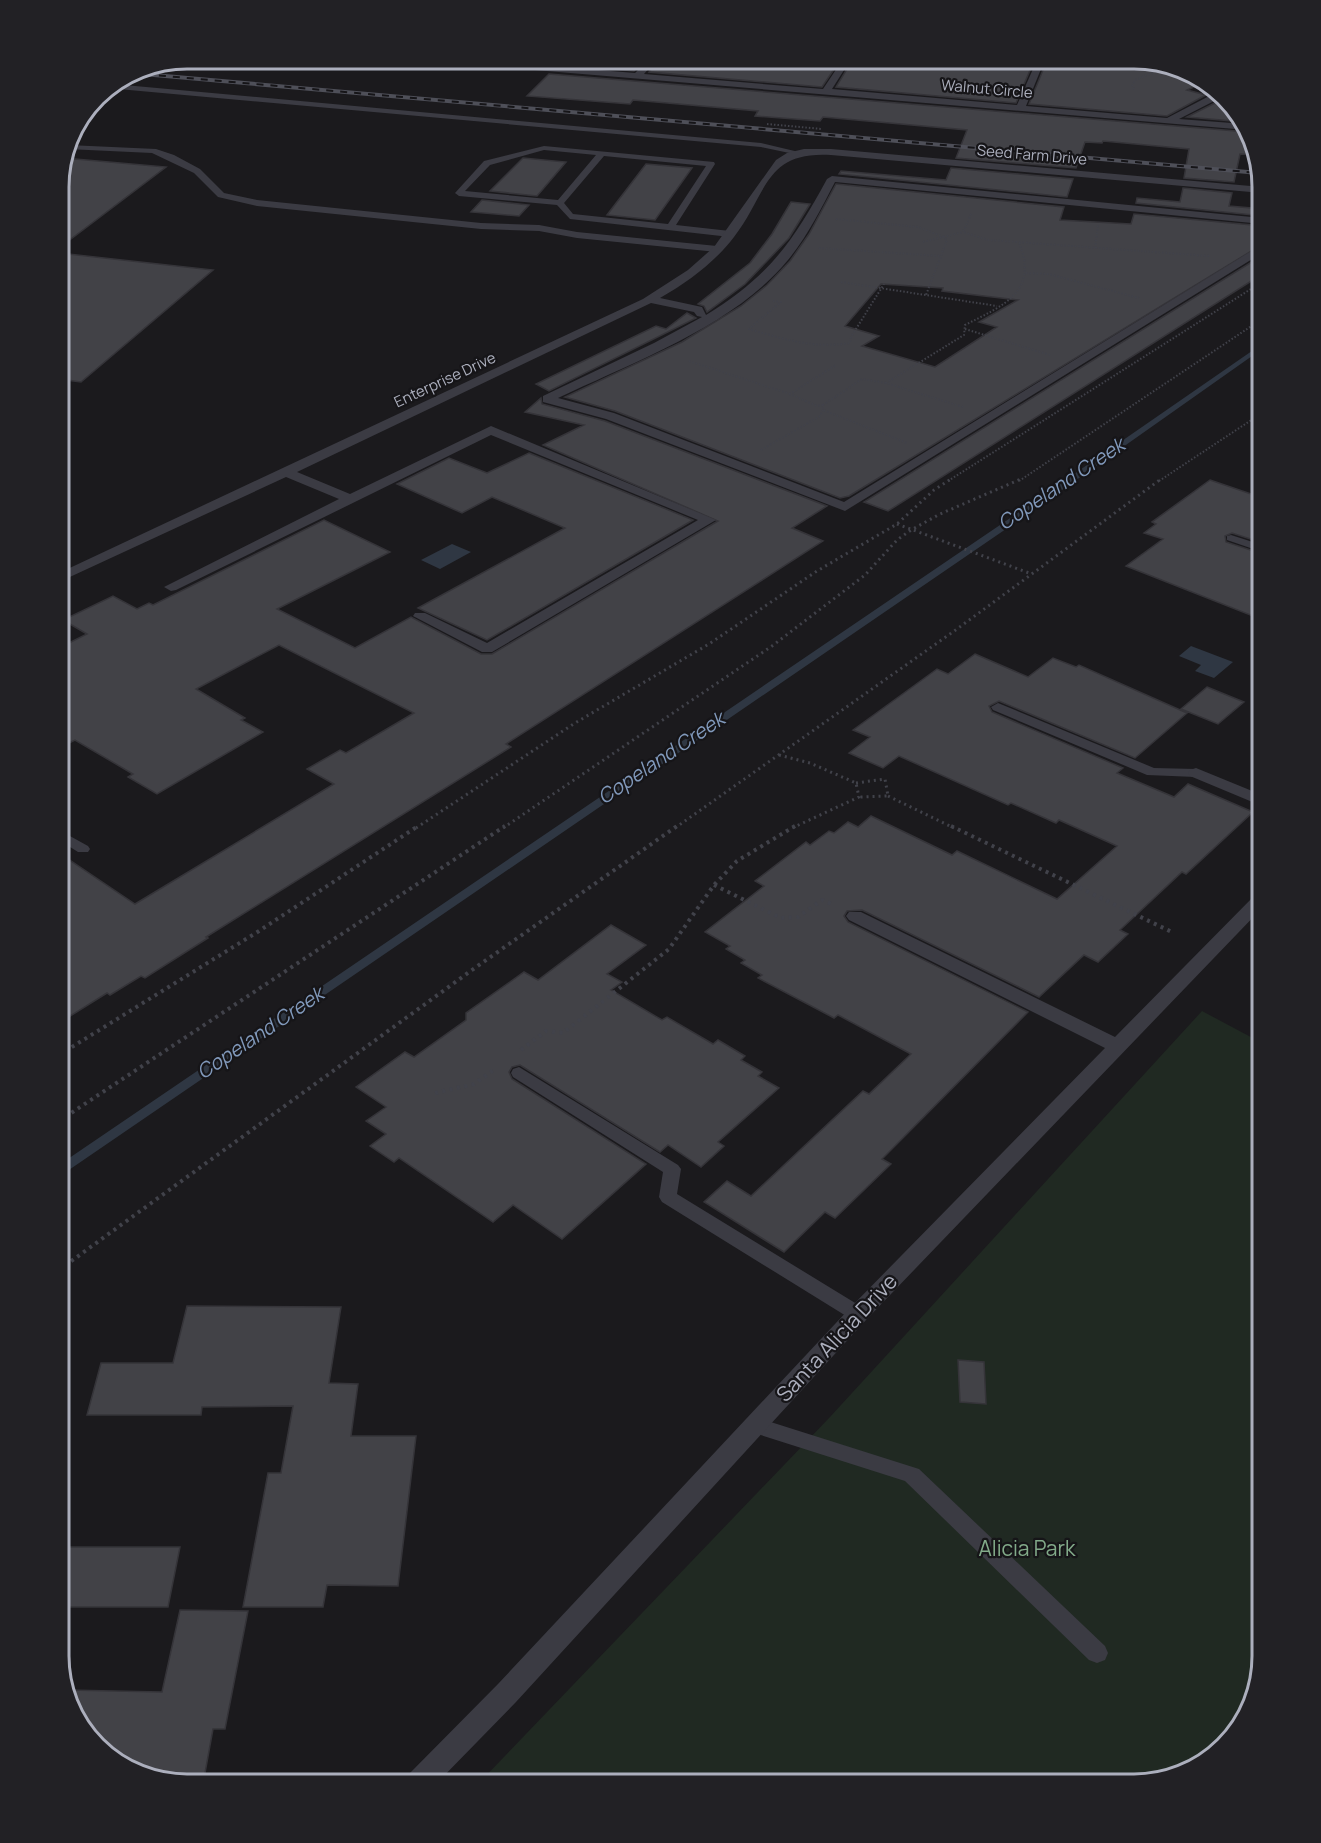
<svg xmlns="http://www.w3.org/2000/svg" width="1321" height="1843" font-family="Manrope,sans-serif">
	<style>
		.green { fill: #202922 }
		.water { fill: #2f3743 }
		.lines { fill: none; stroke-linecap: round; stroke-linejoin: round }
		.stream { fill: #2f3743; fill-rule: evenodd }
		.building { fill: #424247; stroke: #353439; stroke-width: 1.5; fill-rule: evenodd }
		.path-far2 { stroke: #41424a; stroke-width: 2; stroke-dasharray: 1.5 2; stroke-linecap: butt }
		.path-far1 { stroke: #41424a; stroke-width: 3; stroke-dasharray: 2 4; stroke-linecap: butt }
		.path { stroke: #41424a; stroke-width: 4; stroke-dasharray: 3 4.5; stroke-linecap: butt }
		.service { fill: #3b3b43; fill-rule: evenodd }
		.minor { fill: #3b3b43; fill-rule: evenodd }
		.rail-casing { stroke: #4e4f58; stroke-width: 4 }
		.rail { stroke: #161518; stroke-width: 2; stroke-dasharray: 7; stroke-linecap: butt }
		.labels { text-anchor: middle; stroke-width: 4.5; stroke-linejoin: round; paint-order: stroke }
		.far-street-label { font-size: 15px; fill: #acafbd; stroke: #161518 }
		.water-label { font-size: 20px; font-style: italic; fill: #8199bb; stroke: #161518 }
		.near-street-label { font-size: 21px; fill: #acafbd; stroke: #161518 }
		.near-park-label { font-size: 21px; fill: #82aa89; stroke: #161518 }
		.rim { fill: none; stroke: #acafbd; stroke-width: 3 }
	</style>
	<rect width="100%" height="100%" fill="#1b1a1d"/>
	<path class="green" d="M 1202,1011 L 1262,1043 L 1262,1656 L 1245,1720 L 1198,1767 L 1134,1784 L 478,1784 L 830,1417 Z"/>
	<path class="water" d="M 452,544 L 471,552 L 440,569 L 421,560 Z
		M 1191,646 L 1233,662 L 1214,678 L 1195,671 L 1201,665 L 1179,656 Z"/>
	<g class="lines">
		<path class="stream" d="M 1262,344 L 1262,349 L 1028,514 L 63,1174 L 59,1175 L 59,1165 L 1022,510 Z"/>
	</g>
	<path class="building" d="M 565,59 L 646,59 L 634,71 L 559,64 Z
		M 659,59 L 841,59 L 822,87 L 649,72 Z
		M 853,59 L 1142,59 L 1198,76 L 1205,82 L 1187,90 L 1206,95 L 1167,116 L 1029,104 L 1043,70 L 1037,64 L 1031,68 L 1016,103 L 836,87 Z
		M 549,74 L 1248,132 L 1254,155 L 1240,154 L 1234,182 L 1184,178 L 1189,149 L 1103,141 L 1102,143 L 1085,142 L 1076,168 L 956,158 L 967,130 L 823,117 L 820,121 L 755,116 L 758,111 L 633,100 L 630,104 L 527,96 Z
		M 1221,100 L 1244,122 L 1187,117 Z
		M 64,158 L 166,167 L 59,248 L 59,179 Z
		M 523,158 L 566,162 L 537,196 L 490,191 Z
		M 646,164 L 692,168 L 655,220 L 607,215 Z
		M 951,168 L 1073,179 L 1067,197 L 839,174 L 841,171 L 946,180 Z
		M 836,184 L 1064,207 L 1060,220 L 1131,224 L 1134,214 L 1263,226 L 1263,244 L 849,496 L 840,498 L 615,411 L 565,397 L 682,342 L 741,306 L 767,285 L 790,261 L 809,234 ZM 881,284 L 943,288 L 942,291 L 1018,300 L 979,322 L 997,327 L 935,367 L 862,346 L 879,336 L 845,326 Z
		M 1183,188 L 1232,193 L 1229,206 L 1263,209 L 1263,216 L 1136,203 L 1137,198 L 1180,202 Z
		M 482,200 L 529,205 L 519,216 L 471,212 Z
		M 791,202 L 810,204 L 789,238 L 745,284 L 707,312 L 704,306 L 698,304 L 750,263 L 772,234 Z
		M 59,253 L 213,270 L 81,382 L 59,379 Z
		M 1263,255 L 1263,278 L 1256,278 L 888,511 L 864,502 Z
		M 687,313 L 696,318 L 549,391 L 536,384 L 656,326 L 666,329 Z
		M 541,398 L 542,404 L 605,421 L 827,506 L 792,528 L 823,541 L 506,744 L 511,747 L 206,937 L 208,938 L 145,978 L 141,976 L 110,995 L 107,993 L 59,1023 L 59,853 L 135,904 L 334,784 L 307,769 L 340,750 L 346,753 L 414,713 L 279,645 L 196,689 L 245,718 L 241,720 L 263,732 L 157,794 L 128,777 L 133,774 L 75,740 L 59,748 L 59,648 L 87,634 L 63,620 L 113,596 L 137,609 L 149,603 L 153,605 L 324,520 L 390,552 L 277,609 L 355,648 L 411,617 L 481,654 L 492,654 L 718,521 L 543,445 L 584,425 L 525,412 Z
		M 529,453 L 693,520 L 487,640 L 418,608 L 565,528 L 492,497 L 462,513 L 397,484 L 449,458 L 487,473 Z
		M 1210,480 L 1263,498 L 1263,543 L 1232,533 L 1225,536 L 1226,542 L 1263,554 L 1263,620 L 1126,566 L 1163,539 L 1144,533 L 1156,524 L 1152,522 Z
		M 975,654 L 1028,677 L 1053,658 L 1076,667 L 1079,665 L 1187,713 L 1135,758 L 999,701 L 989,706 L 992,712 L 1123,768 L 1117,773 L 1174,797 L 1188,784 L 1253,812 L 1186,874 L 1182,872 L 1120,930 L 1128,934 L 1098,962 L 1084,955 L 1039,997 L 862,910 L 847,911 L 844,916 L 848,922 L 1028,1012 L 882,1159 L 891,1164 L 835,1218 L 825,1212 L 784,1252 L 704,1202 L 727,1181 L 751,1196 L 863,1091 L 869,1094 L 911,1054 L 838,1015 L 834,1018 L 758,978 L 762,975 L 741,963 L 745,960 L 726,949 L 730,946 L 705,932 L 764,886 L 755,881 L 806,842 L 810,845 L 829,831 L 834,833 L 848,822 L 858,827 L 871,816 L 952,855 L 957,851 L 1057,899 L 1117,846 L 1059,820 L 1056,823 L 1011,803 L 1008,805 L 899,756 L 883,768 L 849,753 L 870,737 L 853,730 L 937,669 L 948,674 Z
		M 1207,687 L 1244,702 L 1218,724 L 1181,709 Z
		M 611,925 L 646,945 L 607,974 L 622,982 L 611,990 L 662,1020 L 667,1017 L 713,1044 L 718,1040 L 745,1056 L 741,1060 L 762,1072 L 758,1076 L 779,1088 L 718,1142 L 724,1146 L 701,1167 L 668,1145 L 660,1152 L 520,1065 L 512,1067 L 509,1072 L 512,1079 L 646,1164 L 562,1239 L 513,1205 L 493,1222 L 399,1158 L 394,1162 L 370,1146 L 386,1134 L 366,1121 L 386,1107 L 356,1087 L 405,1052 L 414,1057 L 466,1020 L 466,1013 L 524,972 L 538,980 Z
		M 187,1306 L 341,1307 L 329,1383 L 358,1384 L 351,1436 L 416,1436 L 398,1586 L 327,1585 L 323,1607 L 243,1607 L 268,1473 L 281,1473 L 293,1406 L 202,1407 L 201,1415 L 87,1415 L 101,1363 L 173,1363 Z
		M 958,1360 L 984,1362 L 986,1404 L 960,1402 Z
		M 59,1547 L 180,1547 L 168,1607 L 59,1607 Z
		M 180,1610 L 248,1611 L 225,1729 L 213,1729 L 203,1784 L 179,1784 L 123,1767 L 76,1720 L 68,1690 L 162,1692 Z"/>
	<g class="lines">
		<path class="path-far2" d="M 783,59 L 821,62
			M 1134,89 L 1132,86 L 1135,80 L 1157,71 L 1163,65
			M 767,124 L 822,129
			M 971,214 L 963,232 L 988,240 L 1210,256
			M 836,219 L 918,227 L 944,237 L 947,240 L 926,295
			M 923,242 L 963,232
			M 819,248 L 941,256
			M 1095,248 L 1098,225
			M 1026,273 L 1049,274 L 1139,298
			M 841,282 L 997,306
			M 773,301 L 781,302 L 749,329 C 783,339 814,349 850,343 L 851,337 L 884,284
			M 965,329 L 1050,355
			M 689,361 L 790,394
			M 886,383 L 862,379 L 823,405 L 823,410 L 907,443
			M 823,405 L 817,406 L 790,394 L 836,365
			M 963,407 L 886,383 L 964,335 L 965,325 C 1004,305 1039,292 1019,242
			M 761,450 L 820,416 L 823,410
			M 948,481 L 1262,282
			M 1019,481 L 1262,319
			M 1159,481 L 1262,413"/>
		<path class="path-far1" d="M 897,524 L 1029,573
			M 779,755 L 810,763 L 856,783 L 859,797 L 792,828
			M 856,783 L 885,779 L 888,796 L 859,797
			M 888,796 L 954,828
			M 416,828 L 575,723 L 709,644 L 817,571 L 897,524 L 934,490 L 951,479
			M 503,828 L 772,646 L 865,575 L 897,540 L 911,530 L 940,514 L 1021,479
			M 675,828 L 957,629 L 1161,479"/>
		<path class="path" d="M 951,826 L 1174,933
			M 714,885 L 781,918 L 798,917 L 822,900 L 834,905
			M 521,1050 L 546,1031 L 563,1033 L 669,949 L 714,885 L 737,861 L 795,826
			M 59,1055 L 259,931 L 418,826
			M 435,1093 L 474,1084 L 495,1069
			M 59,1121 L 505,826
			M 59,1270 L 472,970 L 677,826"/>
		<path class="service" d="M 113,84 L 761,143 L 803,153 L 799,155 L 761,147 L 107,88 Z
			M 68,145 L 156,149 L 174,155 L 200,169 L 224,193 L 257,200 L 481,223 L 539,225 L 577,232 L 717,246 L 721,249 L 717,252 L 577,238 L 539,231 L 481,229 L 257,206 L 218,197 L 194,173 L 152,153 L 67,149 Z
			M 544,146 L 714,162 L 715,164 L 676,225 L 730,231 L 734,234 L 730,237 L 570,219 L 557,205 L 459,196 L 455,193 L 484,161 ZM 544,150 L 596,155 L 558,200 L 465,191 L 490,165 ZM 604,156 L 706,166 L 668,224 L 573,214 L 564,203 Z
			M 1231,535 L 1262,545 L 1262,552 L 1227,540 L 1227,536 Z
			M 998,703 L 1154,768 L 1196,769 L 1203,773 L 1196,777 L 1147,775 L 993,710 L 991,707 Z
			M 59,830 L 88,846 L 90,849 L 88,852 L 78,852 L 59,840 Z
			M 519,1067 L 678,1165 L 681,1169 L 677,1194 L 865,1309 L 867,1314 L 865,1319 L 858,1321 L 851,1319 L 662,1202 L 659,1197 L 663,1172 L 513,1077 L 511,1073 L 513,1069 Z
			M 755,1417 L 919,1469 L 1105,1646 L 1108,1653 L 1105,1660 L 1097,1663 L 1089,1660 L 905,1481 L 748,1431 L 745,1425 L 748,1419 Z"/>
		<path class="minor" d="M 435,59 L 465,59 L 635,73 L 649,59 L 657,59 L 644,74 L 823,89 L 843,59 L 851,59 L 832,89 L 1017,105 L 1033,69 L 1037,66 L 1041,69 L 1026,106 L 1167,118 L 1215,93 L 1220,98 L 1179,119 L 1245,124 L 1247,130 L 439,62 Z
			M 804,149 L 831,149 L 1262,187 L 1262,193 L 831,155 C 764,151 768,193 734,237 C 715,262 688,282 660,298 L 702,307 L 706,315 C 769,276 793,242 827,179 L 832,176 L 1262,218 L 1262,224 L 835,182 C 821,209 807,237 788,260 C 734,326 633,362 558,398 L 614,413 L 844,502 L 1258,247 L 1262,246 L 1262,253 L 845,511 L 606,419 L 543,402 L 543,396 L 654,343 L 702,317 L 697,316 L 694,312 L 651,303 L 297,472 L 350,494 L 491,426 L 716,520 L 492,652 L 482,652 L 413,616 L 415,613 L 425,613 L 487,643 L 698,520 L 491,435 L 176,590 L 171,591 L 164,587 L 339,499 L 286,477 L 59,582 L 59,573 L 643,299 L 688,270 L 714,247 L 776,160 L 787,153 Z
			M 1196,768 L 1262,795 L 1262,806 L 1190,776 L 1188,773 L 1190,770 Z
			M 1262,892 L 1262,908 L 866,1320 L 516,1702 L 436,1784 L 404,1784 L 408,1775 L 498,1684 L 850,1308 L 1105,1048 L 849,920 L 846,916 L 849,912 L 861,912 L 1115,1037 L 1256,894 Z"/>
		<defs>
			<path id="rail" d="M 131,73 L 1259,173"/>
		</defs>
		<use href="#rail" class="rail-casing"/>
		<use href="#rail" class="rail"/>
	</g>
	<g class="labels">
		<g class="far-street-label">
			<text transform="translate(987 89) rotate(5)" y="5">Walnut Circle</text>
			<text transform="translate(1032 155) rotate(5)" y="5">Seed Farm Drive</text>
			<text transform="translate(445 380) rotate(-25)" y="5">Enterprise Drive</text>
		</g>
		<g class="water-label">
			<text transform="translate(1061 484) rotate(-34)" y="7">Copeland Creek</text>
			<text transform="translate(661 758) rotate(-34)" y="7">Copeland Creek</text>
			<text transform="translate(260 1033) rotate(-34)" y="7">Copeland Creek</text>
		</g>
		<g class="near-street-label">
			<text transform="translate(837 1338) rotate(-47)" y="7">Santa Alicia Drive</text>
		</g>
		<g class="near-park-label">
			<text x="1027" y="1556">Alicia Park</text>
		</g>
	</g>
	<path d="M0 0H1321V1843H0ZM187 69H1134A118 118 0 0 1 1252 187V1656A118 118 0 0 1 1134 1774H187A118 118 0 0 1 69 1656V187A118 118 0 0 1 187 69Z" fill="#222125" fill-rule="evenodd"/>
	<path class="rim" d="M187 69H1134A118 118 0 0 1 1252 187V1656A118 118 0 0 1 1134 1774H187A118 118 0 0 1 69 1656V187A118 118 0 0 1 187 69Z"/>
</svg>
